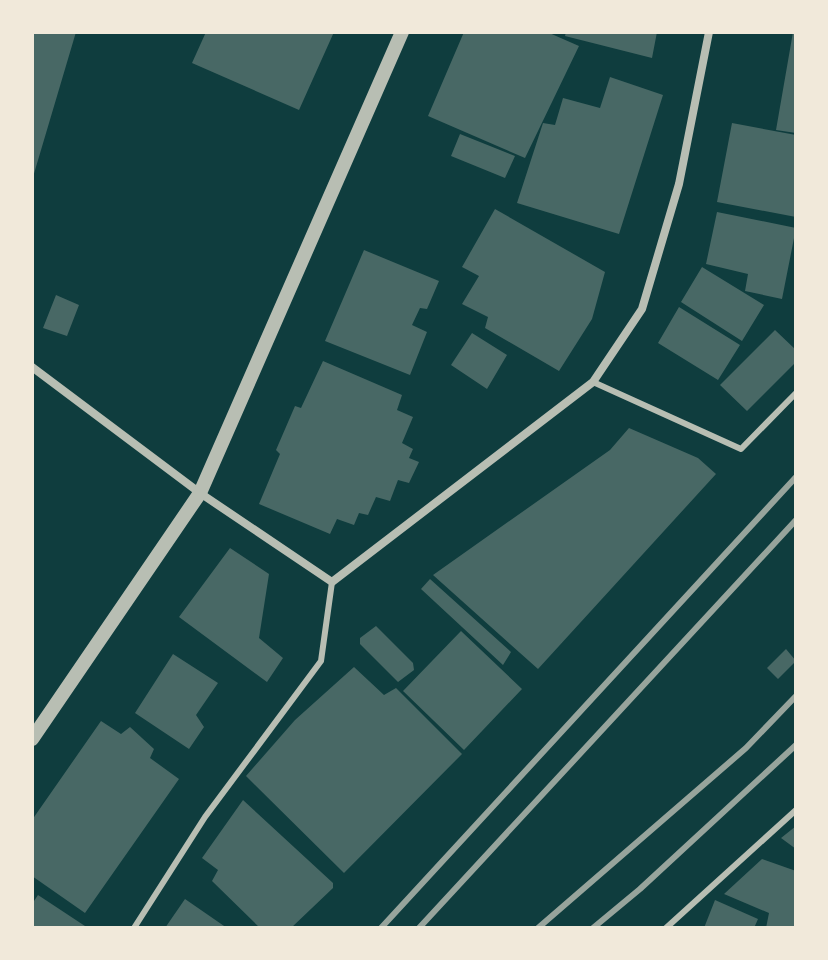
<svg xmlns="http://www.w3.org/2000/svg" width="828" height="960" font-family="'Sofia Sans Condensed',sans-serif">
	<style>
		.building { fill: #486865 }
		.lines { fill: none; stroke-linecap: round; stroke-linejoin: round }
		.service { stroke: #b8beb3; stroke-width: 6 }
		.minor { stroke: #b8beb3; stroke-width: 8 }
		.tertiary { stroke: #b8beb3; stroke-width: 14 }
		.rail { stroke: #97a49c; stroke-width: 6 }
	</style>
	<rect width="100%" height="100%" fill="#0f3d3e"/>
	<path class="building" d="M 32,32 L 76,32 L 33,177 L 32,176 Z
		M 206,32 L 334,32 L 299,110 L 192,63 Z
		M 464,32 L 547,32 L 579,46 L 525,158 L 428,116 Z
		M 566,32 L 657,32 L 652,58 L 565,36 Z
		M 793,32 L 796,32 L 796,133 L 776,130 Z
		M 610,77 L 663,95 L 619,234 L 517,203 L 543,123 L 555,125 L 563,98 L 600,108 Z
		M 732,123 L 796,135 L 796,217 L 717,202 Z
		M 460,134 L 515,156 L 505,178 L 451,156 Z
		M 495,209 L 605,272 L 592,319 L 559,371 L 485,328 L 488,317 L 462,304 L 479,276 L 462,267 Z
		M 717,212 L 796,228 L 782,299 L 745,291 L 748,274 L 706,264 Z
		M 364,250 L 439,281 L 427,309 L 420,308 L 412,325 L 427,332 L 410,375 L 325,341 Z
		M 702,267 L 764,305 L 742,341 L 681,302 Z
		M 56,295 L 79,305 L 67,336 L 43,328 Z
		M 679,307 L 740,345 L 718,380 L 658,343 Z
		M 775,330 L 796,350 L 796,362 L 747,411 L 720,385 Z
		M 472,333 L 507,355 L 487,389 L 451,365 Z
		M 323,361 L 402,395 L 397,410 L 413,417 L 402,443 L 413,449 L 409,458 L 419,462 L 409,483 L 398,480 L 390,501 L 376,497 L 368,515 L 359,513 L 354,525 L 337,519 L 330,534 L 259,504 L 280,454 L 276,450 L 295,406 L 301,408 Z
		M 629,428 L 698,458 L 716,474 L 538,669 L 433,575 L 610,450 Z
		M 230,548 L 269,574 L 259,638 L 283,658 L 267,682 L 179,617 Z
		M 430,579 L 511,652 L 503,665 L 421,589 Z
		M 376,626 L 413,663 L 414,670 L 398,682 L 360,644 L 360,638 Z
		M 461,631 L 522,689 L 464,750 L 403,691 Z
		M 786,649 L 796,661 L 778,679 L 767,668 Z
		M 173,654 L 218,683 L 196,715 L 204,727 L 189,749 L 135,713 Z
		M 354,667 L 384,695 L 396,688 L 462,754 L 344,873 L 246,776 L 295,720 Z
		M 101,721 L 121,734 L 130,727 L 154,749 L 150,758 L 179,779 L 85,913 L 32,876 L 32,820 Z
		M 243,800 L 333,883 L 333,888 L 291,928 L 260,928 L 212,881 L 218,870 L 202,858 Z
		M 796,826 L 796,849 L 781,838 Z
		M 762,859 L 796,871 L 796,928 L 766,928 L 769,913 L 724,894 Z
		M 38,895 L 88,928 L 32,928 L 32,904 Z
		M 185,899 L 227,928 L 165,928 Z
		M 715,900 L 758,919 L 754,928 L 704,928 Z"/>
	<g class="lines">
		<path class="service" d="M 593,382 L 741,449 L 796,393
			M 134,928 L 205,817 L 321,661 L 332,582
			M 666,928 L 796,810"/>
		<path class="minor" d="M 32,367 L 200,493 L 332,582 L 593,382 L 642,309 L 679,184 L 709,32"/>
		<path class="tertiary" d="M 32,739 L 200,493 L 402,32"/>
		<path class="rail" d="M 381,928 L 796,477
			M 419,928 L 796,520
			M 538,928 L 746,748 L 796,696
			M 593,928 L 640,889 L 796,745"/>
	</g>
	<rect width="828" height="960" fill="none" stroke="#f1e9da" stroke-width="68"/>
</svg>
